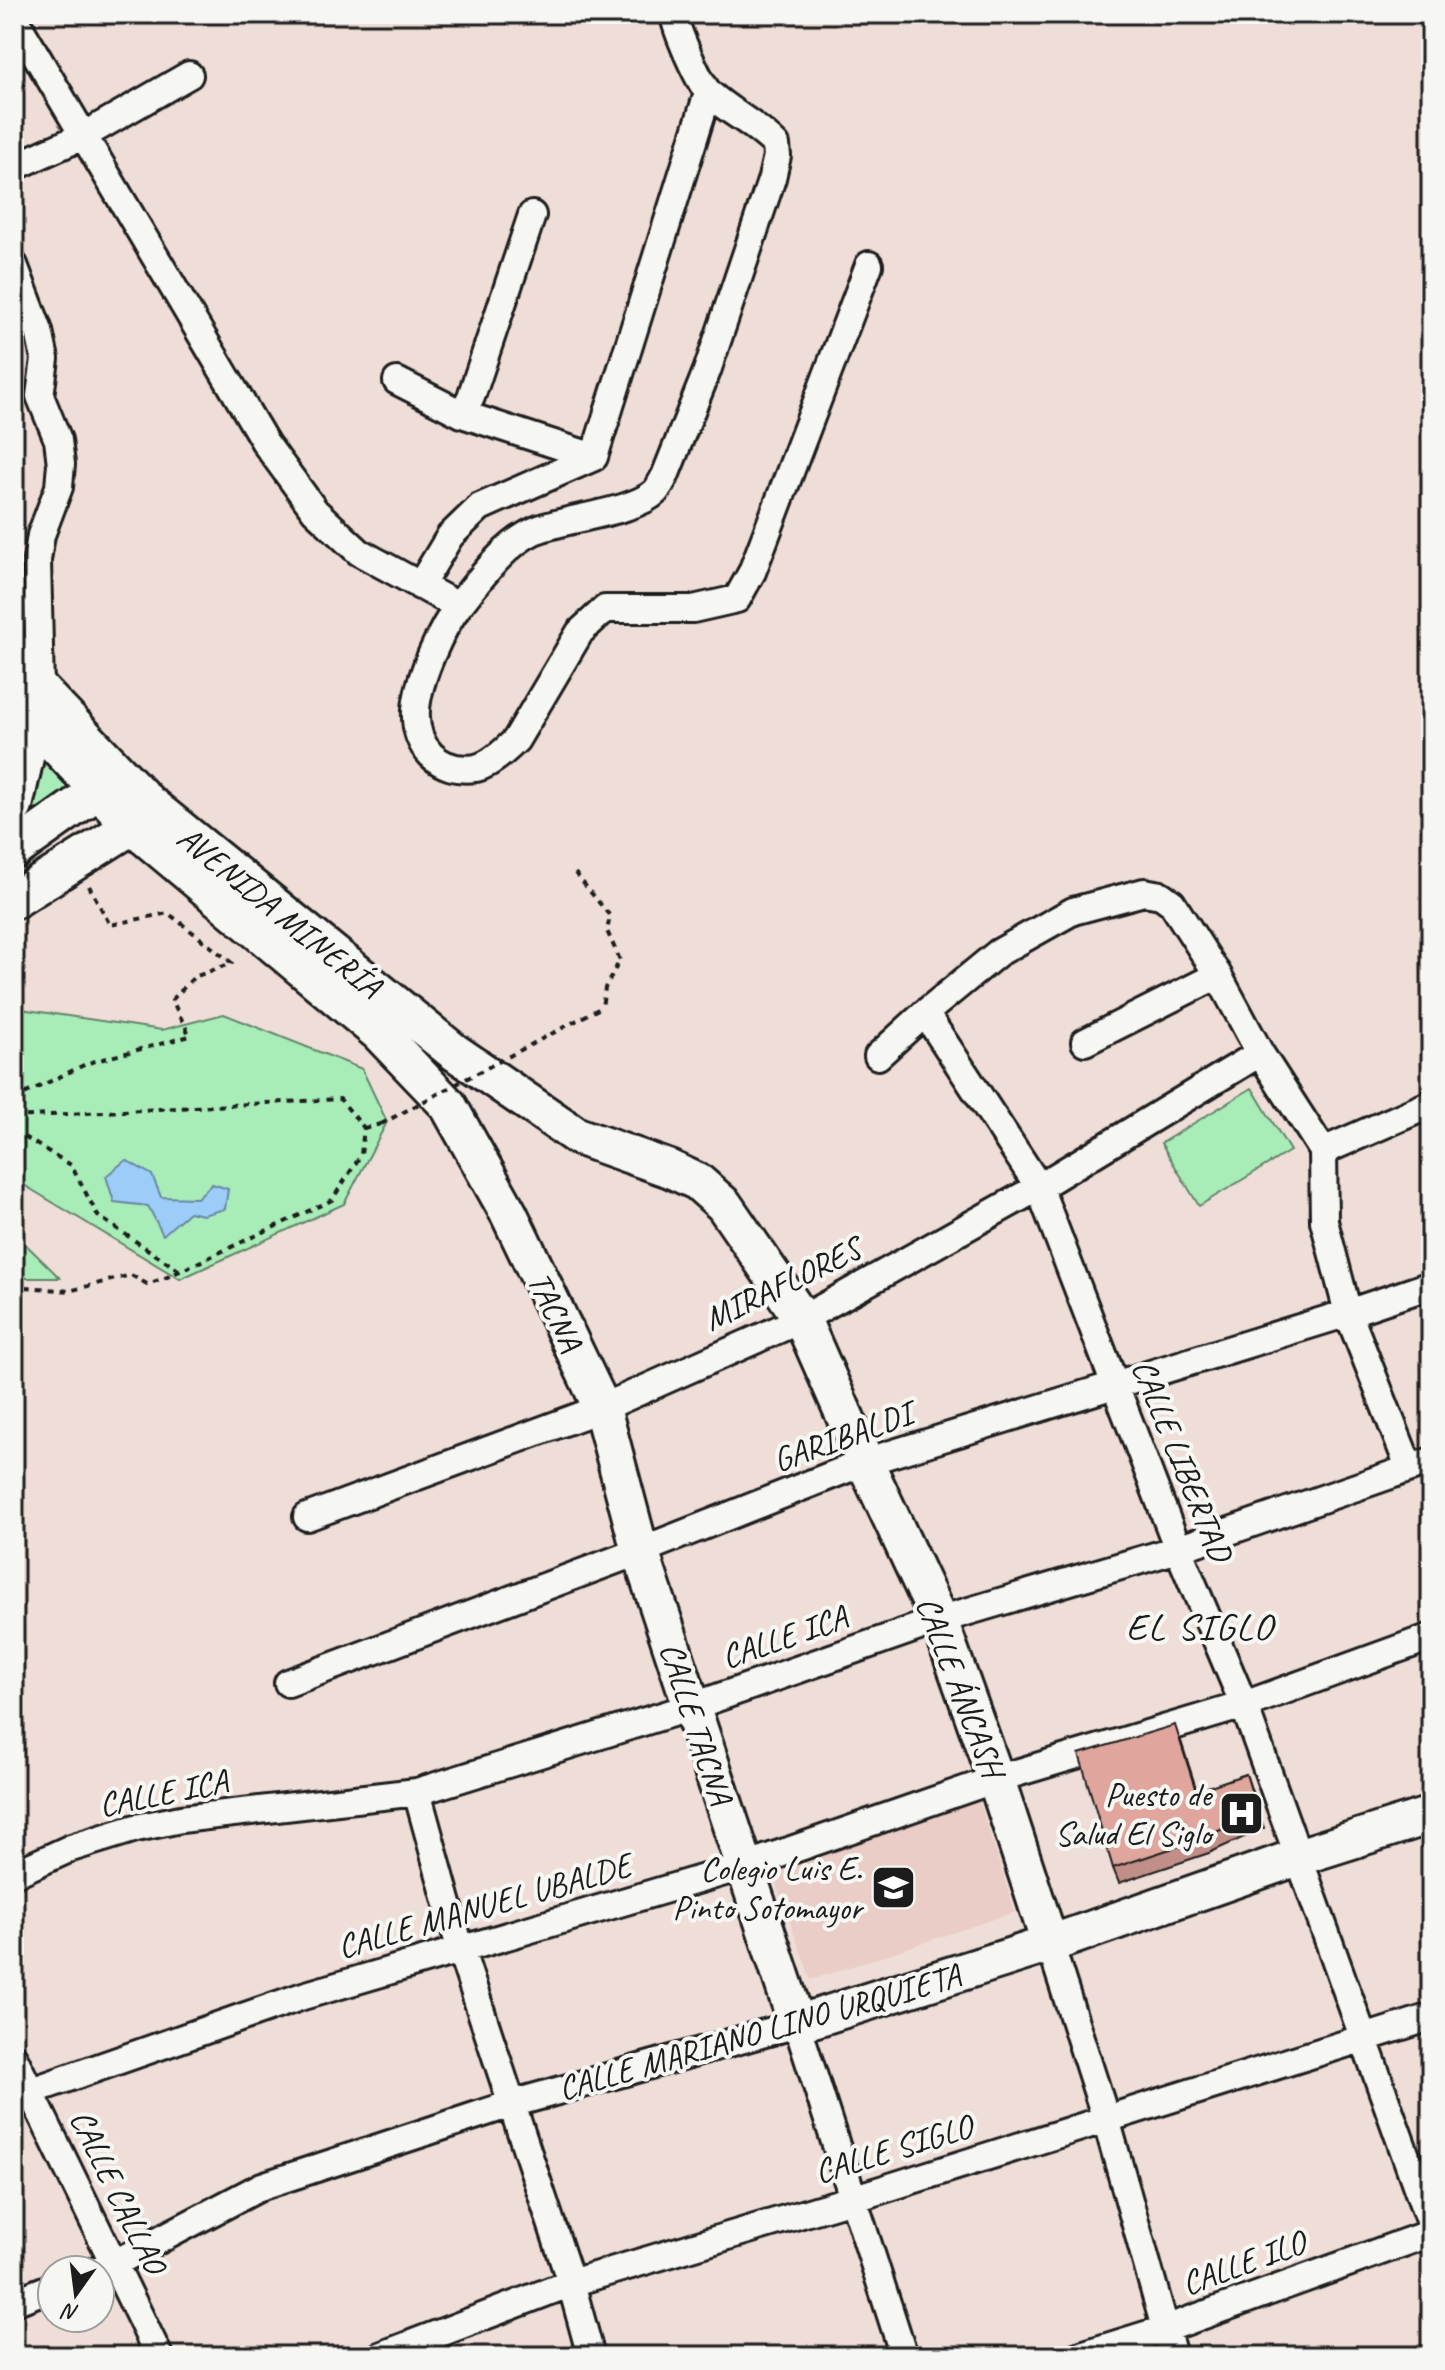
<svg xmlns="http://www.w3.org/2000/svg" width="1445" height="2370" font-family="Caveat,sans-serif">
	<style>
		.built { fill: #eacdc6 }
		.green { fill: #a8edb8; stroke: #62846a; stroke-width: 2 }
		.water { fill: #9ccdf8; stroke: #6986a0; stroke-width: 2 }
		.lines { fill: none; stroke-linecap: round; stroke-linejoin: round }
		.street-casing { stroke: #1c1c1c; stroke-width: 32 }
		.secondary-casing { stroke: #1c1c1c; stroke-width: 42 }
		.path { stroke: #1c1c1c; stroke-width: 4; stroke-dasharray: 6 6; stroke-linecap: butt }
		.street { stroke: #f6f6f2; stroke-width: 26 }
		.secondary { stroke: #f6f6f2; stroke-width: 36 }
		.path-bridge { stroke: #1c1c1c; stroke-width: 4; stroke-dasharray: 6 6; stroke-linecap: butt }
		.wall { fill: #c18f87; stroke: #1c1c1c; stroke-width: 2 }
		.building { fill: #e0a69d; stroke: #1c1c1c; stroke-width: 2 }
		.labels { text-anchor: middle; stroke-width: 8; stroke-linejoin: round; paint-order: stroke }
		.street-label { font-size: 34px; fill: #1c1c1c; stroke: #f6f6f2 }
		.poi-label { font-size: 34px; fill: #1c1c1c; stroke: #f6f6f2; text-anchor: end }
		.quarter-label { font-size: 38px; letter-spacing: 2px; fill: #1c1c1c; stroke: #f6f6f2 }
	</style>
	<rect width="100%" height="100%" fill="#efded8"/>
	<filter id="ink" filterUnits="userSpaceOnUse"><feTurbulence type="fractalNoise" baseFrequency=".0125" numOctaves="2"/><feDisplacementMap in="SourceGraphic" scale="16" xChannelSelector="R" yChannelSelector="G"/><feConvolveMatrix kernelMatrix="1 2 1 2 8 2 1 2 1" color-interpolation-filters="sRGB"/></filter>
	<g filter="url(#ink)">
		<path class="built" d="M 978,1797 L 1015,1912 L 811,1980 L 769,1865 Z"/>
		<path class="green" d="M 38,742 L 83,788 L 23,820 Z
			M 14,1008 L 162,1030 L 224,1014 L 362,1069 L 387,1122 L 344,1204 L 180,1279 L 14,1179 Z
			M 1252,1088 L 1290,1151 L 1199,1206 L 1161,1143 Z
			M 14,1233 L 60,1278 L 14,1278 Z"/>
		<path class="water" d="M 126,1160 L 152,1175 L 161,1197 L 197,1198 L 212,1184 L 228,1189 L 225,1209 L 203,1215 L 189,1212 L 163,1235 L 148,1206 L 114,1202 L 106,1176 Z"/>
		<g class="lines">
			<defs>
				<path id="street" d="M 674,14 C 675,28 700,86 711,95 C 731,113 757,125 776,145 L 777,156 L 772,178 L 707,371 L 665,476 C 662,481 659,488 655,492 C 633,513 563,518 534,531 C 504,545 480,579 460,604 C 441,628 418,679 416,710 C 414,746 438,774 476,768 C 490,765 506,750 516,740 L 580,632 L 605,609 L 693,609 L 737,599 L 752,572 L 869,265
					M 14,18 L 266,444 L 315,511 L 359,552 L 458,606
					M 14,167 L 83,136 L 189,75
					M 532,215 L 471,397 L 462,414 L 594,457 L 708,93
					M 14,265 L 39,331 L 45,359 L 40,396 L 58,440 L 61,464 L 59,487 L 41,535 L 37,560 L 40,690
					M 397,381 L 462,414
					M 420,586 L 450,536 L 480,507 L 594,457
					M 925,1013 L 1039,1187 L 1178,1549 L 1244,1705 L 1431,2226
					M 1085,1042 L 1218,975
					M 878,1056 L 925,1013 L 998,953 L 1073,911 L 1144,892 L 1161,895 L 1172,903 L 1218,975 L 1260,1053 L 1323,1151 L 1324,1221 L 1348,1313 L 1409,1467
					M 1323,1151 L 1431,1104
					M 307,1517 L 602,1408 L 802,1319 L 1039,1187 L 1260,1053
					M 288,1683 L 640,1551 L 865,1462 L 1348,1313 L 1431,1285
					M 417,1792 L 460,1948 L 571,2283 L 591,2356
					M 14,1874 L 71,1848 L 136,1828 L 181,1819 L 417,1792 L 691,1707 L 939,1620 L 1178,1549 L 1431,1461
					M 1050,1944 L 1106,2119 L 1173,2356
					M 14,2058 L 159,2356
					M 14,2097 L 303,1996 L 745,1866 L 996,1779 L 1244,1705 L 1431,1637
					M 97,2270 L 115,2263 L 262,2186 L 511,2104 L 797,2024 L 904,2356
					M 14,2302 L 52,2287
					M 380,2356 L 571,2283 L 852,2199 L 1431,2017
					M 1078,2356 L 1165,2329 L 1431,2233"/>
				<path id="secondary" d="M 14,652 L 40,690 L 148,803 L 453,1051 L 577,1136 L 670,1169 L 698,1182 L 724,1205 L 802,1319 L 865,1462 L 939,1620 L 996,1779 L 1050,1944
					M 14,701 L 132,826 L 379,1033 L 448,1105 L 509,1214 L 602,1408 L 640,1551 L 797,2024 L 1050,1944 L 1298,1857 L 1431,1815
					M 14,806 L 33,722
					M 14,850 L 100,789 L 113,773
					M 14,900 L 132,826 L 145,807"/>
			</defs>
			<use href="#street" class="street-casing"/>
			<use href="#secondary" class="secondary-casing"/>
			<path class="path" d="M 575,873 L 610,916 L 607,931 L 620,960 L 605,988 L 602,1007
				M 14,1099 L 88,1063 L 190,1036 L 172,1000 L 194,977 L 232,963 L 168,913 L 110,925 L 89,886
				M 14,1117 L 340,1099 L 364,1128 L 361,1155 L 332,1200 L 165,1278 L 147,1284 L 131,1275 L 69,1291 L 16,1286 L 14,1288
				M 364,1128 L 381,1124
				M 14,1131 L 71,1165 L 98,1216 L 180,1271"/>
			<use href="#street" class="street"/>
			<use href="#secondary" class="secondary"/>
			<path class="path-bridge" d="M 381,1124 L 602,1007"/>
		</g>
		<path class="wall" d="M 1181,1741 L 1197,1791 L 1246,1774 L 1264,1828 L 1209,1853 L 1119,1883 L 1113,1868 Z"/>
		<path class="building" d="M 1175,1725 L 1196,1791 L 1246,1774 L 1258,1813 L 1203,1838 L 1113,1868 L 1079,1754 Z"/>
	</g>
	<defs>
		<symbol id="hospital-square" viewBox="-11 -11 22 22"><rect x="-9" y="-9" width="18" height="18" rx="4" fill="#1c1c1c" stroke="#f6f6f2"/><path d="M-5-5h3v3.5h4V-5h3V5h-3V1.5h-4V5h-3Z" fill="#fff"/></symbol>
		<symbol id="school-square" viewBox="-11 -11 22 22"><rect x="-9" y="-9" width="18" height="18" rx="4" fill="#1c1c1c" stroke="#f6f6f2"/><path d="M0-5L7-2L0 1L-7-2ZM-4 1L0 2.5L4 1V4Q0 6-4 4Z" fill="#fff"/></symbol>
	</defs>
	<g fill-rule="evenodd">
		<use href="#hospital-square" x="1216" y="1788" width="51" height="51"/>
		<use href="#school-square" x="868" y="1862" width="51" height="51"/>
	</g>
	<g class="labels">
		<g class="street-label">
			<text transform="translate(280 911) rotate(39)" y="12">AVENIDA MINERÍA</text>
			<text transform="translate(782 1283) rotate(-26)" y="12">MIRAFLORES</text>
			<text transform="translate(556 1311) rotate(64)" y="12">TACNA</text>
			<text transform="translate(842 1436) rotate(-20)" y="12">GARIBALDI</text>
			<text transform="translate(1183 1460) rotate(68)" y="12">CALLE LIBERTAD</text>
			<text transform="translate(784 1636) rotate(-19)" y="12">CALLE ICA</text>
			<text transform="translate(961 1686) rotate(69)" y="12">CALLE ÁNCASH</text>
			<text transform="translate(697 1723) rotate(72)" y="12">CALLE TACNA</text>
			<text transform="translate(163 1792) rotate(-11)" y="12">CALLE ICA</text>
			<text transform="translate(484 1905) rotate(-16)" y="12">CALLE MANUEL UBALDE</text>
			<text transform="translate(759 2031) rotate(-16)" y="12">CALLE MARIANO LINO URQUIETA</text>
			<text transform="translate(893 2148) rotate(-17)" y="12">CALLE SIGLO</text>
			<text transform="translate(119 2191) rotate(64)" y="12">CALLE CALLAO</text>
			<text transform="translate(1243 2262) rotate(-20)" y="12">CALLE ILO</text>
		</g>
		<g class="poi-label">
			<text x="1211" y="1806">Puesto de<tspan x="1211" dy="39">Salud El Siglo</tspan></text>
			<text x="862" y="1880">Colegio Luis E.<tspan x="862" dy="39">Pinto Sotomayor</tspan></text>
		</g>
		<g class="quarter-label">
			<text x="1200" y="1639">EL SIGLO</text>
		</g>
	</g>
	<rect width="1445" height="2370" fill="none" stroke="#f6f6f2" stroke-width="48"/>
	<rect x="24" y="24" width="1397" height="2322" fill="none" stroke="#1c1c1c" stroke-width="3" filter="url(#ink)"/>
	<g transform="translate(76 2294) rotate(194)"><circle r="38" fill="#f6f6f2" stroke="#9f9f9c" stroke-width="2"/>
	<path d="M0-6L14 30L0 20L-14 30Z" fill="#1c1c1c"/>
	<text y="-12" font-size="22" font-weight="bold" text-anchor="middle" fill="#1c1c1c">N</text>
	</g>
</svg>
